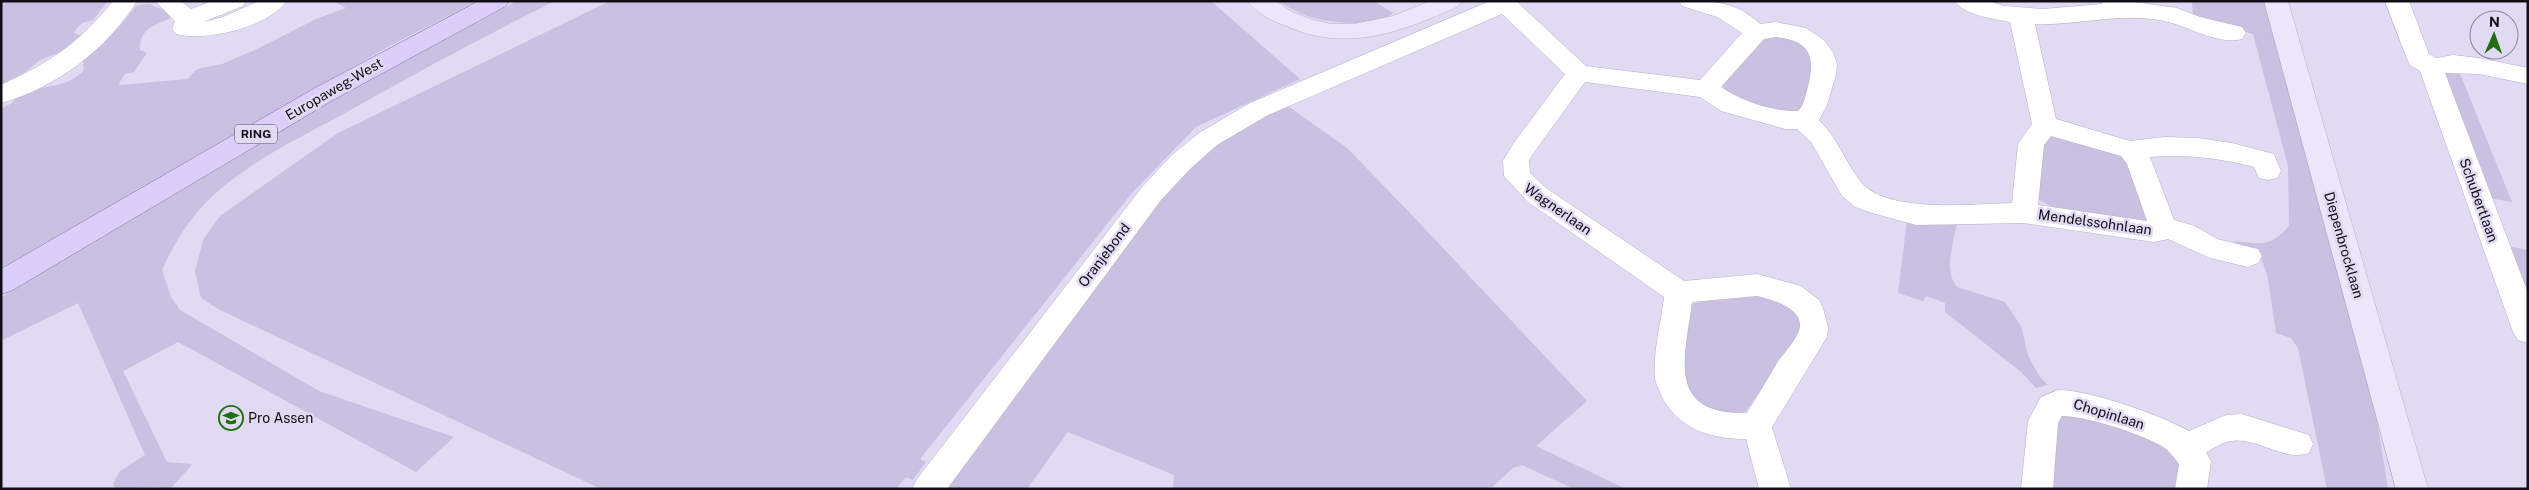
<svg xmlns="http://www.w3.org/2000/svg" width="2529" height="490" font-family="'Public Sans',sans-serif">
	<style>
		.green { fill: #c9c0e2 }
		.lines { fill: none; stroke-linecap: round; stroke-linejoin: round }
		.street-casing { stroke: #b7b0c8; stroke-width: 1 }
		.secondary-casing { stroke: #b7b0c8; stroke-width: 1 }
		.primary-casing { stroke: #8575a6; stroke-width: 1 }
		.street { fill: #fff; fill-rule: evenodd }
		.secondary { fill: #ede6fb; fill-rule: evenodd }
		.primary { fill: #dbcef8; fill-rule: evenodd }
		.labels { text-anchor: middle; stroke-width: 5; stroke-linejoin: round; paint-order: stroke }
		.shield { fill: #e1daf3; stroke: #4f4b59; stroke-width: 1 }
		.shield-label { font-size: 12px; font-weight: bold; fill: #110e17 }
		.street-label { font-size: 14px; fill: #110e17; stroke: #e1daf3 }
		.poi-label { font-size: 14px; fill: #110e17; stroke: #e1daf3; text-anchor: start }
	</style>
	<rect width="100%" height="100%" fill="#e1daf3"/>
	<path class="green" d="M 1,1 L 108,1 L 93,20 L 82,23 L 73,33 L 80,35 L 78,42 L 69,49 L 40,60 L 14,81 L 1,88 Z
		M 333,1 L 477,1 L 388,47 L 282,107 L 1,271 L 1,109 L 12,103 L 20,92 C 42,86 69,88 84,70 L 83,61 L 86,57 L 120,26 L 137,5 L 150,4 L 173,15 L 171,18 C 154,25 139,29 140,50 L 147,53 L 134,72 L 125,74 L 119,83 L 120,85 L 187,79 L 197,69 L 222,64 L 255,50 L 316,19 L 346,8 Z
		M 517,1 L 555,1 C 484,36 414,74 345,113 C 301,137 253,160 216,193 C 192,214 175,241 162,270 L 171,297 L 180,310 L 319,391 L 454,437 L 416,472 L 178,342 L 123,371 L 167,462 L 193,464 L 170,489 C 152,485 135,489 116,489 L 113,484 L 120,471 L 145,455 L 78,303 L 1,341 L 1,297 L 340,95 Z
		M 610,1 L 1211,1 L 1300,79 L 1196,127 L 1131,194 L 920,459 L 926,462 L 913,480 L 906,477 L 896,489 L 601,489 L 220,310 L 201,298 L 195,271 L 203,240 L 220,216 L 338,133 Z
		M 1278,1 L 1374,1 L 1393,13 C 1377,28 1330,23 1310,17 C 1298,13 1288,7 1278,1 Z
		M 2192,1 L 2267,1 L 2374,402 L 2388,489 L 2327,489 L 2298,348 L 2291,338 L 2276,333 L 2267,274 L 2260,256 L 2233,241 C 2262,243 2268,249 2289,226 L 2288,166 L 2253,34 L 2193,18 Z
		M 1773,34 L 1803,43 L 1816,64 L 1802,110 L 1796,114 L 1734,100 L 1723,89 L 1723,84 L 1765,36 Z
		M 2459,71 L 2512,202 L 2489,198 L 2442,74 Z
		M 1285,104 L 1347,148 L 1410,213 L 1587,401 L 1536,446 L 1626,489 L 1574,489 L 1522,465 L 1513,468 L 1490,489 L 1173,489 L 1174,475 L 1068,432 L 1027,489 L 936,489 L 1195,156 Z
		M 2052,136 L 2123,153 L 2149,217 L 2146,223 L 2056,209 L 2036,198 L 2042,142 Z
		M 1907,221 L 1957,223 C 1954,242 1943,270 1957,287 L 2005,302 L 2021,326 L 2028,355 L 2039,376 L 2048,385 L 2036,388 L 2021,372 L 1945,312 L 1945,303 L 1926,296 L 1923,301 L 1898,293 Z
		M 2507,246 L 2528,250 L 2528,287 L 2521,286 Z
		M 1758,291 L 1797,306 L 1801,333 L 1746,411 C 1716,420 1711,411 1685,396 L 1683,357 L 1691,305 L 1707,297 Z
		M 2065,413 L 2163,439 L 2182,459 L 2177,489 L 2050,489 L 2058,421 Z"/>
	<g class="lines">
		<defs>
			<path id="street" d="M 113,1 L 137,1 C 107,49 56,88 1,103 L 1,85 C 52,61 77,45 113,1 Z
				M 155,1 L 181,1 L 191,9 L 212,1 L 246,1 L 243,6 L 203,22 L 223,17 L 259,1 L 286,1 C 270,27 204,42 176,34 L 172,29 L 175,21 Z
				M 1490,1 L 1516,1 L 1586,66 L 1700,80 L 1742,33 L 1717,17 L 1682,6 L 1679,1 C 1711,1 1735,0 1760,24 L 1776,22 L 1806,28 L 1824,40 L 1834,54 L 1837,64 L 1836,75 L 1827,105 L 1819,120 C 1837,137 1845,161 1860,181 C 1885,214 1973,204 2012,203 L 2018,144 L 2032,124 L 2010,22 C 1995,19 1963,15 1955,1 L 1989,1 L 2004,6 L 2043,9 L 2102,4 L 2101,1 L 2127,1 L 2177,8 L 2200,17 L 2242,27 L 2246,33 L 2242,39 C 2220,45 2193,29 2172,23 C 2126,10 2081,26 2035,24 L 2056,119 L 2130,141 L 2164,137 L 2198,138 L 2232,143 L 2274,154 L 2281,171 L 2277,178 L 2268,180 L 2259,178 L 2254,167 C 2220,158 2185,154 2150,157 L 2174,220 L 2195,226 L 2217,239 L 2258,249 L 2262,256 L 2258,263 L 2248,267 L 2210,258 L 2168,239 L 2154,242 L 2024,223 L 1916,225 L 1872,213 L 1855,207 L 1842,196 L 1811,142 L 1797,129 L 1785,129 L 1721,111 L 1700,97 L 1585,82 L 1532,155 L 1529,161 L 1530,173 L 1546,188 L 1684,281 L 1757,274 L 1801,286 L 1819,300 L 1823,308 L 1828,327 L 1827,337 L 1772,427 L 1791,489 L 1759,489 L 1746,439 C 1713,439 1680,430 1663,399 C 1660,392 1656,385 1655,378 C 1653,350 1661,323 1664,297 L 1528,202 L 1504,176 L 1503,161 L 1513,144 L 1565,74 L 1502,14 L 1268,115 L 1217,145 L 1190,169 L 1161,200 L 947,489 L 912,489 L 917,479 L 1143,186 L 1172,155 L 1199,133 L 1250,103 ZM 1776,37 C 1812,41 1816,58 1807,90 C 1805,97 1804,106 1798,111 C 1771,111 1743,102 1721,87 L 1764,39 ZM 2051,136 L 2121,156 L 2127,164 L 2147,221 L 2038,205 L 2044,145 ZM 1757,296 C 1773,300 1811,310 1797,335 C 1792,345 1783,354 1777,363 C 1767,380 1757,397 1747,413 C 1665,415 1685,357 1692,302 Z
				M 2385,1 L 2409,1 L 2429,54 L 2436,58 L 2453,55 L 2479,58 L 2528,68 L 2528,84 L 2479,74 L 2445,73 L 2528,293 L 2528,343 L 2518,340 L 2513,332 L 2420,71 L 2410,65 L 2407,59 Z
				M 2058,390 C 2090,390 2160,415 2189,431 L 2226,415 L 2242,414 L 2309,435 L 2313,444 L 2309,453 C 2283,462 2258,437 2232,441 C 2223,442 2214,448 2206,452 L 2211,461 L 2207,489 L 2175,489 L 2179,464 C 2175,459 2171,453 2166,449 C 2147,435 2086,416 2062,416 L 2058,423 L 2053,489 L 2021,489 L 2028,421 L 2041,397 Z"/>
			<path id="secondary" d="M 1248,1 L 1276,1 L 1292,12 L 1313,20 L 1331,24 L 1354,24 L 1393,16 L 1430,1 L 1462,1 L 1459,6 C 1401,32 1348,53 1286,26 C 1273,21 1255,13 1248,1 Z
				M 2264,1 L 2288,1 L 2428,489 L 2396,489 Z"/>
			<path id="primary" d="M 479,1 L 509,1 L 506,6 L 333,100 L 11,291 L 1,294 L 1,269 L 315,88 Z"/>
		</defs>
		<use href="#street" class="street-casing"/>
		<use href="#secondary" class="secondary-casing"/>
		<use href="#primary" class="primary-casing"/>
		<use href="#street" class="street"/>
		<use href="#secondary" class="secondary"/>
		<use href="#primary" class="primary"/>
	</g>
	<defs>
		<symbol id="university-ring" viewBox="-11 -11 22 22"><circle r="9.5" fill="#e1daf3" stroke="#226e11" stroke-width="1.5"/><path d="M0-5L7-2L0 1L-7-2ZM-4 1L0 2.5L4 1V4Q0 6-4 4Z" fill="#226e11"/></symbol>
	</defs>
	<g fill-rule="evenodd">
		<use href="#university-ring" x="217" y="404" width="28" height="28"/>
	</g>
	<g class="labels">
		<rect class="shield" x="235" y="124.5" width="42" height="19" rx="4"/>
		<g class="shield-label">
			<text x="256" y="138">RING</text>
		</g>
		<g class="street-label">
			<text transform="translate(334 89) rotate(-30)" y="5">Europaweg-West</text>
			<text transform="translate(2479 200) rotate(70)" y="5">Schubertlaan</text>
			<text transform="translate(1558 209) rotate(35)" y="5">Wagnerlaan</text>
			<text transform="translate(2095 222) rotate(8)" y="5">Mendelssohnlaan</text>
			<text transform="translate(2344 245) rotate(74)" y="5">Diepenbrocklaan</text>
			<text transform="translate(1104 255) rotate(-53)" y="5">Oranjebond</text>
			<text transform="translate(2109 414) rotate(17)" y="5">Chopinlaan</text>
		</g>
		<g class="poi-label">
			<text x="248" y="423">Pro Assen</text>
		</g>
	</g>
	<rect width="2529" height="490" fill="none" stroke="#110e17" stroke-width="5"/>
	<g transform="translate(2494 35) rotate(2)"><circle r="24" fill="#e1daf3" stroke="#8e889b"/>
	<path d="M0-4L9 19L0 12L-9 19Z" fill="#226e11"/>
	<text y="-8" font-size="14" font-weight="bold" text-anchor="middle" fill="#110e17">N</text>
	</g>
</svg>
